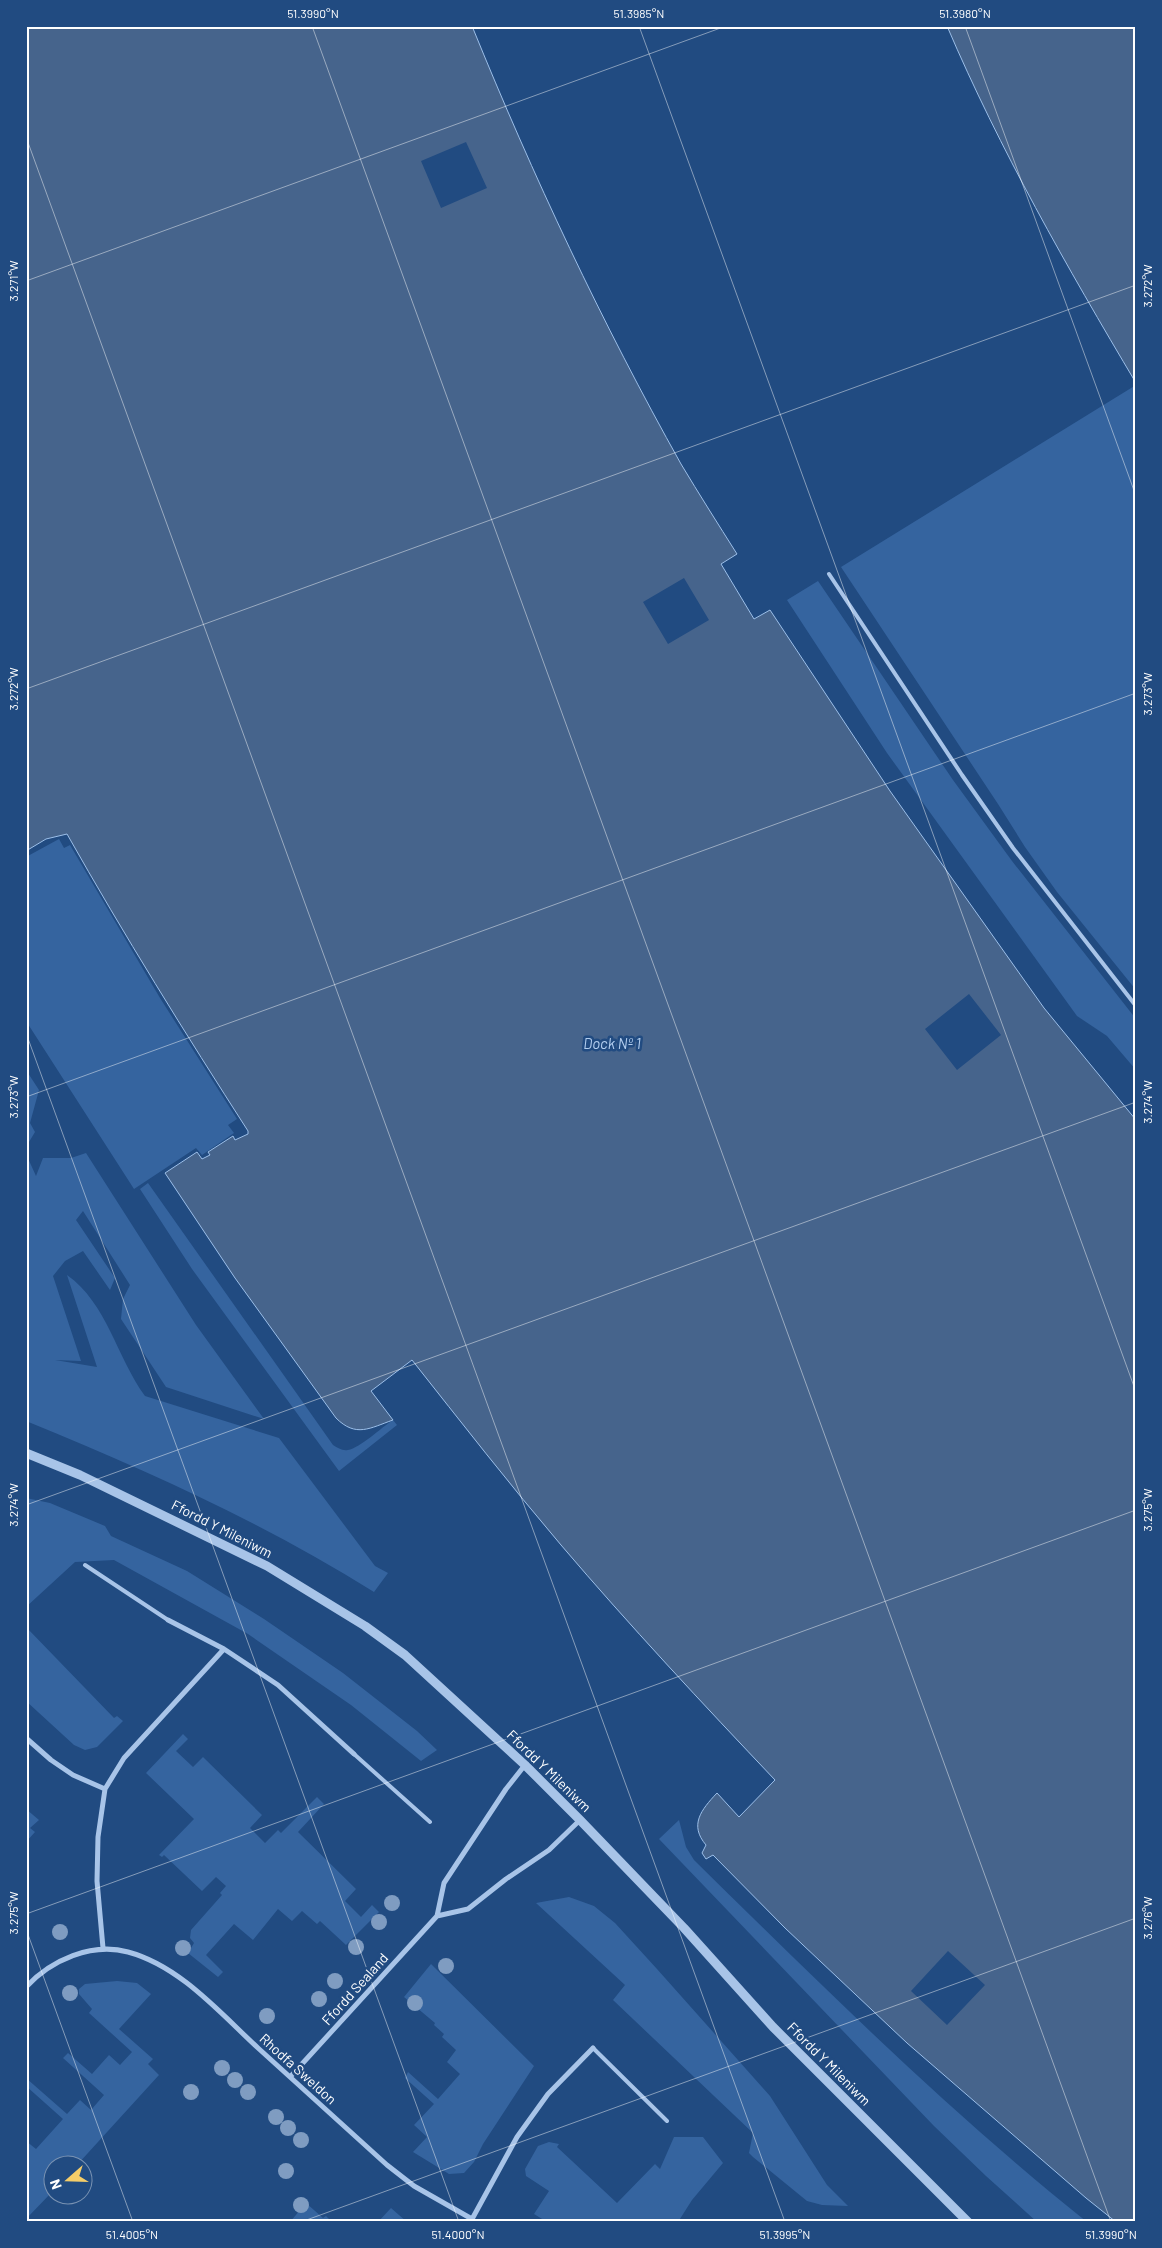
<svg xmlns="http://www.w3.org/2000/svg" width="1162" height="2248" font-family="Barlow,sans-serif">
	<style>
		.green { fill: #35649f }
		.water { fill: #46648c; stroke: #9cbfe9 }
		.pier { fill: #214b81 }
		.lines { fill: none; stroke-linecap: round; stroke-linejoin: round }
		.service { stroke: #a8c4e8; stroke-width: 4 }
		.minor { stroke: #a8c4e8; stroke-width: 5 }
		.tertiary { stroke: #a8c4e8; stroke-width: 9 }
		.tree { fill: #7f9cc1 }
		.ticks { fill: none; stroke: #fff; stroke-width: 1; stroke-opacity: 0.45 }
		.labels { text-anchor: middle; stroke-width: 5; stroke-linejoin: round; paint-order: stroke }
		.street-label { font-size: 14px; fill: #fff; stroke: #214b81 }
		.water-label { font-size: 15px; font-style: italic; fill: #b3ceef; stroke: #214b81 }
		.neatline { fill: none; stroke: #fff; stroke-width: 2 }
		.ticks-label { font-size: 12px; text-anchor: middle; fill: #fff }
	</style>
	<rect width="100%" height="100%" fill="#214b81"/>
	<path class="green" d="M 1136,385 L 1136,990 L 1057,892 L 1025,847 L 998,804 L 841,567 Z
		M 818,581 L 953,780 L 1012,861 L 1136,1019 L 1136,1070 L 1107,1036 L 1077,1016 L 887,753 L 787,600 Z
		M 59,839 L 64,848 L 70,845 L 160,998 L 237,1119 L 228,1125 L 234,1133 L 202,1155 L 196,1148 L 134,1189 L 26,1021 L 26,857 Z
		M 26,1070 L 39,1090 L 30,1123 L 35,1132 L 26,1147 Z
		M 86,1153 L 196,1325 L 264,1419 L 166,1387 L 121,1319 L 123,1299 L 130,1285 L 83,1211 L 76,1220 L 115,1278 L 110,1290 L 83,1251 L 65,1261 L 53,1276 L 81,1361 L 55,1360 L 97,1367 L 67,1275 C 107,1303 117,1358 145,1396 L 279,1438 L 375,1566 L 388,1573 L 374,1592 C 264,1523 146,1470 26,1421 L 26,1154 L 36,1176 L 43,1158 L 71,1158 Z
		M 148,1183 L 333,1445 C 338,1448 342,1451 348,1450 C 360,1448 382,1427 393,1420 L 397,1425 L 339,1471 L 192,1269 L 140,1189 Z
		M 26,1498 L 50,1503 L 105,1526 L 111,1536 L 187,1571 L 264,1619 L 343,1673 L 417,1731 L 437,1750 L 421,1761 L 351,1705 L 248,1634 L 114,1560 L 75,1562 L 26,1607 Z
		M 26,1627 L 114,1718 L 117,1716 L 123,1721 L 97,1747 L 85,1750 L 74,1745 L 26,1701 Z
		M 183,1734 L 188,1739 L 176,1751 L 193,1767 L 203,1757 L 262,1815 L 250,1828 L 265,1843 L 278,1830 L 281,1833 L 317,1797 L 324,1804 L 298,1832 L 356,1889 L 345,1901 L 361,1917 L 372,1905 L 379,1912 L 346,1945 L 320,1921 L 317,1924 L 302,1911 L 292,1921 L 278,1909 L 253,1940 L 234,1924 L 206,1955 L 223,1972 L 218,1977 L 188,1953 L 194,1943 L 190,1938 L 191,1930 L 222,1895 L 220,1893 L 226,1886 L 216,1877 L 202,1891 L 164,1855 L 162,1857 L 159,1855 L 194,1819 L 146,1773 Z
		M 26,1809 L 39,1820 L 30,1828 L 35,1832 L 26,1842 Z
		M 679,1820 L 686,1847 L 694,1860 C 821,1985 948,2111 1087,2222 L 1037,2222 L 986,2176 L 934,2126 L 659,1839 Z
		M 569,1897 L 594,1906 L 615,1923 L 657,1969 L 770,2096 L 827,2185 L 848,2206 L 822,2205 L 807,2201 L 753,2157 L 749,2153 L 753,2133 L 613,2000 L 625,1985 L 536,1903 Z
		M 431,1964 L 534,2066 L 483,2144 L 474,2162 L 464,2173 L 449,2174 L 413,2152 L 427,2137 L 414,2125 L 434,2104 L 405,2078 L 408,2072 L 438,2099 L 460,2074 L 447,2062 L 456,2050 L 442,2037 L 444,2034 L 434,2025 L 435,2023 L 404,1997 Z
		M 117,1981 L 137,1983 L 151,1994 L 119,2029 L 153,2059 L 148,2064 L 159,2075 L 77,2165 L 52,2166 L 52,2192 L 26,2219 L 26,2171 L 29,2168 L 26,2165 L 26,2141 L 36,2149 L 63,2119 L 26,2086 L 26,2078 L 67,2114 L 80,2100 L 91,2110 L 104,2095 L 63,2058 L 68,2053 L 92,2074 L 109,2055 L 120,2065 L 132,2052 L 89,2013 L 92,2009 L 79,1994 L 79,1989 L 85,1984 Z
		M 674,2137 L 703,2137 L 723,2163 L 692,2200 L 678,2222 L 547,2222 L 534,2214 L 549,2191 L 526,2176 L 525,2169 L 538,2146 L 549,2142 L 559,2144 L 557,2147 L 617,2203 L 655,2164 L 660,2169 Z
		M 306,2203 L 323,2218 L 326,2216 L 332,2222 L 290,2222 Z
		M 391,2208 L 407,2222 L 378,2222 Z"/>
	<path class="water" d="M 26,26 L 472,26 C 533,176 602,323 681,464 C 699,494 718,524 737,554 L 721,564 L 754,619 L 770,610 L 890,791 L 1044,1008 L 1136,1120 L 1136,2222 L 1116,2222 L 1086,2198 L 907,2043 L 785,1928 L 713,1855 L 706,1859 L 702,1853 L 706,1845 C 689,1825 701,1810 717,1793 L 739,1817 L 775,1780 C 702,1703 630,1626 561,1545 C 510,1485 461,1422 412,1360 L 371,1391 L 393,1420 C 370,1428 356,1438 336,1418 L 235,1278 L 165,1173 L 197,1152 L 202,1159 L 210,1155 L 208,1152 L 233,1136 L 235,1140 L 248,1134 L 248,1131 C 185,1033 124,935 67,834 L 46,839 L 26,851 Z
		M 947,26 L 1136,26 L 1136,383 C 1067,267 1000,150 947,26 Z"/>
	<path class="pier" d="M 466,142 L 487,188 L 441,208 L 421,161 Z
		M 684,578 L 709,620 L 668,644 L 643,602 Z
		M 969,994 L 1001,1035 L 957,1070 L 925,1029 Z
		M 948,1951 L 985,1985 L 947,2025 L 911,1991 Z"/>
	<g class="lines">
		<path class="service" d="M 829,574 L 962,775 L 1013,848 L 1136,1006
			M 85,1565 L 168,1620
			M 354,1754 L 430,1822
			M 593,2048 L 667,2121"/>
		<path class="minor" d="M 168,1620 L 224,1649 L 278,1685 L 354,1754
			M 26,1738 L 51,1760 L 73,1775 L 105,1789
			M 437,1916 L 468,1909 L 506,1879 L 549,1850 L 580,1820
			M 103,1948 L 97,1881 L 98,1837 L 105,1789 L 124,1758 L 224,1649
			M 26,1987 C 51,1960 92,1942 128,1952 C 180,1966 220,2013 258,2048 C 301,2087 344,2126 387,2165 L 414,2186 L 472,2219
			M 291,2076 L 437,1916 L 444,1883 L 506,1789 L 525,1765
			M 471,2221 L 517,2137 L 548,2094 L 593,2048"/>
		<path class="tertiary" d="M 26,1453 L 80,1475 L 267,1566 L 365,1626 L 405,1655 L 525,1765 L 580,1820 L 684,1928 L 773,2027 L 968,2222"/>
	</g>
	<g class="tree">
		<circle cx="392" cy="1903" r="8"/>
		<circle cx="379" cy="1922" r="8"/>
		<circle cx="60" cy="1932" r="8"/>
		<circle cx="356" cy="1947" r="8"/>
		<circle cx="183" cy="1948" r="8"/>
		<circle cx="446" cy="1966" r="8"/>
		<circle cx="335" cy="1981" r="8"/>
		<circle cx="70" cy="1993" r="8"/>
		<circle cx="319" cy="1999" r="8"/>
		<circle cx="415" cy="2003" r="8"/>
		<circle cx="267" cy="2016" r="8"/>
		<circle cx="222" cy="2068" r="8"/>
		<circle cx="235" cy="2080" r="8"/>
		<circle cx="191" cy="2092" r="8"/>
		<circle cx="248" cy="2092" r="8"/>
		<circle cx="276" cy="2117" r="8"/>
		<circle cx="288" cy="2128" r="8"/>
		<circle cx="301" cy="2140" r="8"/>
		<circle cx="286" cy="2171" r="8"/>
		<circle cx="301" cy="2205" r="8"/>
	</g>
	<path class="ticks" d="M 312,26 L 1111,2222M 639,26 L 1136,1392M 965,26 L 1136,496M 26,137 L 785,2222M 26,281 L 726,26M 26,689 L 1136,285M 26,1033 L 459,2222M 26,1097 L 1136,693M 26,1505 L 1136,1102M 26,1914 L 1136,1510M 26,1929 L 133,2222M 301,2222 L 1136,1918"/>
	<g class="labels">
		<g class="street-label">
			<text transform="translate(222 1529) rotate(27)" y="5">Ffordd Y Mileniwm</text>
			<text transform="translate(549 1771) rotate(44)" y="5">Ffordd Y Mileniwm</text>
			<text transform="translate(355 1989) rotate(-48)" y="5">Ffordd Sealand</text>
			<text transform="translate(829 2064) rotate(45)" y="5">Ffordd Y Mileniwm</text>
			<text transform="translate(298 2069) rotate(42)" y="5">Rhodfa Sweldon</text>
		</g>
		<g class="water-label">
			<text x="612" y="1049">Dock Nº 1</text>
		</g>
	</g>
	<rect width="1162" height="2248" fill="none" stroke="#214b81" stroke-width="55"/>
	<g transform="translate(68 2180) rotate(250)"><circle r="24" fill="#214b81" stroke="#7a93b3"/>
	<path d="M0-4L9 19L0 12L-9 19Z" fill="#f4cd69"/>
	<text y="-8" font-size="14" font-weight="bold" text-anchor="middle" fill="#ffffff">N</text>
	</g>
	<rect x="28" y="28" width="1106" height="2192" class="neatline"/>
	<g class="ticks-label">
		<text x="313" y="18">51.3990°N</text>
		<text x="639" y="18">51.3985°N</text>
		<text x="965" y="18">51.3980°N</text>
		<text transform="translate(14 281) rotate(-90)" y="4">3.271°W</text>
		<text transform="translate(1148 286) rotate(-90)" y="4">3.272°W</text>
		<text transform="translate(14 689) rotate(-90)" y="4">3.272°W</text>
		<text transform="translate(1148 694) rotate(-90)" y="4">3.273°W</text>
		<text transform="translate(14 1097) rotate(-90)" y="4">3.273°W</text>
		<text transform="translate(1148 1102) rotate(-90)" y="4">3.274°W</text>
		<text transform="translate(14 1505) rotate(-90)" y="4">3.274°W</text>
		<text transform="translate(1148 1510) rotate(-90)" y="4">3.275°W</text>
		<text transform="translate(14 1913) rotate(-90)" y="4">3.275°W</text>
		<text transform="translate(1148 1918) rotate(-90)" y="4">3.276°W</text>
		<text x="132" y="2239">51.4005°N</text>
		<text x="458" y="2239">51.4000°N</text>
		<text x="785" y="2239">51.3995°N</text>
		<text x="1111" y="2239">51.3990°N</text>
	</g>
</svg>
